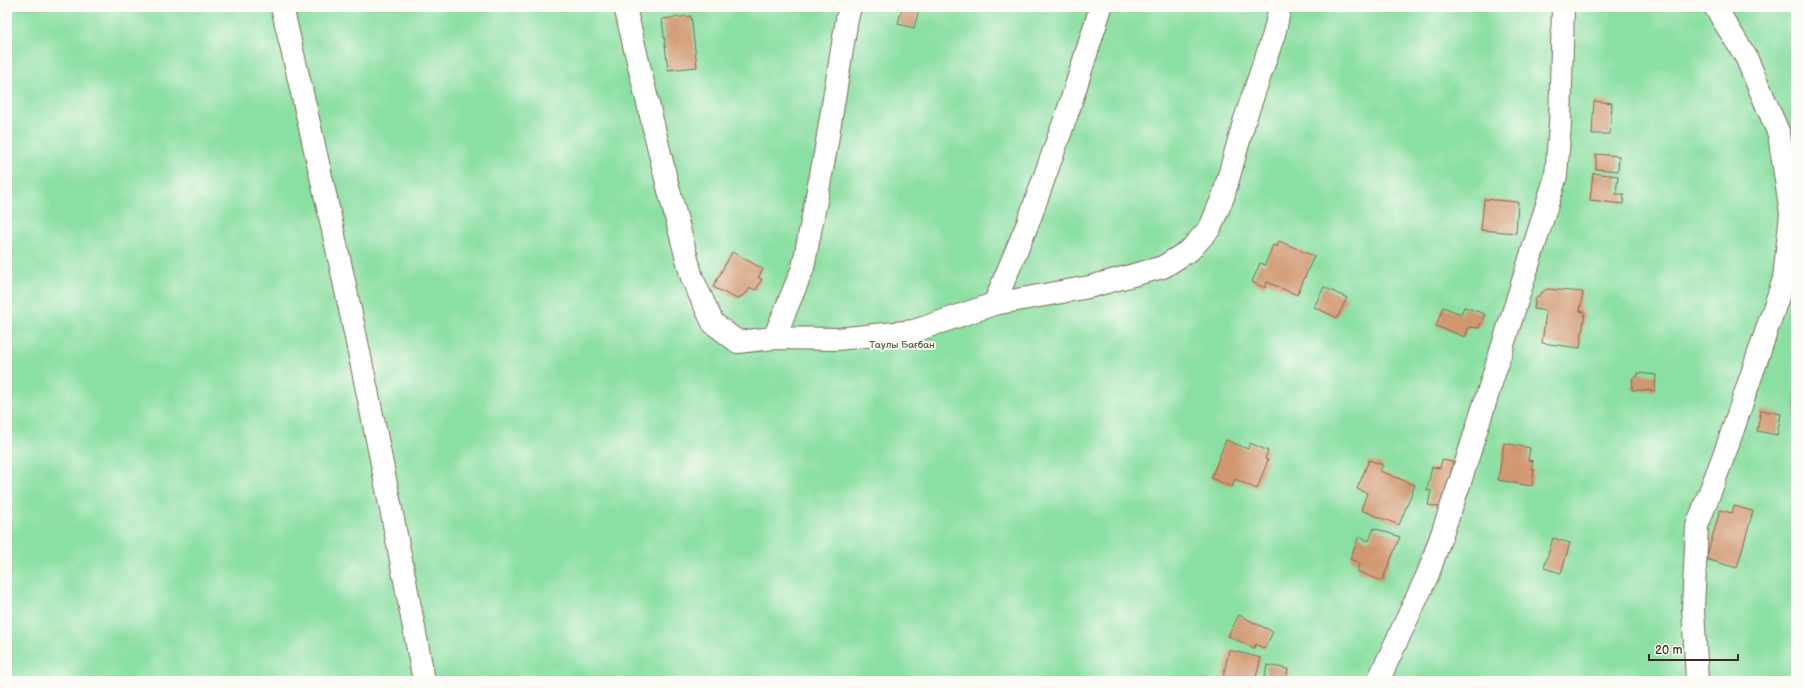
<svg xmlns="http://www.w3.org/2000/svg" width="1803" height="688" font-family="'Balsamiq Sans',sans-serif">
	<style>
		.green { fill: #8adfa2; stroke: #628460 }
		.building { fill: #d09770 }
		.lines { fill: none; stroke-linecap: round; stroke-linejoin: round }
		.street-casing { stroke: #796a56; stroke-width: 24 }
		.street { stroke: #fff; stroke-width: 22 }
		.labels { text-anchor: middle; stroke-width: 4; stroke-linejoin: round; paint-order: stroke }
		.park-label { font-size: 10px; fill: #536046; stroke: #fdfcf7 }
	</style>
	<rect width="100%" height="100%" fill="#fdfcf7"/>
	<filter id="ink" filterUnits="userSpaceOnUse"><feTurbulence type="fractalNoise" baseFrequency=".025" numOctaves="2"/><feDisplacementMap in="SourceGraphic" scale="8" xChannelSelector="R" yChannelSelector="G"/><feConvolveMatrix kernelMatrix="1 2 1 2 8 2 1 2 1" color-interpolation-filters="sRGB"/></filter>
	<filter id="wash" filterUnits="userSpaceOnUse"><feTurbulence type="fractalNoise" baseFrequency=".012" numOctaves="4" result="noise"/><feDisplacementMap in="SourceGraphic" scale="16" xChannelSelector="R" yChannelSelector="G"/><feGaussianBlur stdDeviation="0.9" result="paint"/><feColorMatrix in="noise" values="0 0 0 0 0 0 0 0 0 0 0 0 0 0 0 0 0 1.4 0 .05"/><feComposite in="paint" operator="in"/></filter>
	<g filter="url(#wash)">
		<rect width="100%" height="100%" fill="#ebe1bf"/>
		<path class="green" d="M 7,7 L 1796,7 L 1796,681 L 7,681 Z"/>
		<g id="blocks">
			<path class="building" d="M 902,7 L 919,9 L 914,28 L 898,24 Z
				M 691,16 L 697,67 L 668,70 L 662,19 Z
				M 1594,101 L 1612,103 L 1610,134 L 1592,134 Z
				M 1596,154 L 1619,156 L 1618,171 L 1596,169 Z
				M 1593,173 L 1618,176 L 1616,194 L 1624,194 L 1623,204 L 1590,200 Z
				M 1484,199 L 1518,202 L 1516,233 L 1481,230 Z
				M 1279,241 L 1314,256 L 1297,295 L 1267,282 L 1265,288 L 1252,282 L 1260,263 L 1265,265 L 1273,245 L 1277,247 Z
				M 732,252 L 763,269 L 758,278 L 762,279 L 756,290 L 750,288 L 747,293 L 737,299 L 713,287 Z
				M 1324,287 L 1347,298 L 1337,318 L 1314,307 Z
				M 1547,289 L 1583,292 L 1580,311 L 1585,312 L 1580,348 L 1542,343 L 1546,311 L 1534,309 L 1535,300 L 1541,293 Z
				M 1443,307 L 1461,314 L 1464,307 L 1485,314 L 1479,328 L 1469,327 L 1465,337 L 1436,326 Z
				M 1638,373 L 1656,375 L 1655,391 L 1632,390 L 1633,377 L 1637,377 Z
				M 1761,410 L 1781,414 L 1777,435 L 1757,431 Z
				M 1226,440 L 1248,449 L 1250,443 L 1268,451 L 1265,459 L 1268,460 L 1257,489 L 1235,479 L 1232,487 L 1211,478 Z
				M 1504,443 L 1530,448 L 1528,460 L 1533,461 L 1531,469 L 1534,469 L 1532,486 L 1498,480 Z
				M 1369,460 L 1383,465 L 1380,471 L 1415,485 L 1399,525 L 1361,510 L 1367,493 L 1357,489 Z
				M 1442,460 L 1453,462 L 1444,508 L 1428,505 L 1431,491 L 1427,490 L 1432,467 L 1440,468 Z
				M 1734,506 L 1753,511 L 1737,568 L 1706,559 L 1720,510 L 1732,513 Z
				M 1374,528 L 1400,537 L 1382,581 L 1357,571 L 1360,563 L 1350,559 L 1359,536 L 1369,541 Z
				M 1553,538 L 1570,543 L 1561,573 L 1544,568 Z
				M 1239,615 L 1273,632 L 1264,649 L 1256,644 L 1254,648 L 1228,636 Z
				M 1229,650 L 1261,658 L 1255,681 L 1235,681 L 1223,678 Z
				M 1267,665 L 1288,669 L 1286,681 L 1264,681 Z"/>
		</g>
	</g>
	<g filter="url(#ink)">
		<use href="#blocks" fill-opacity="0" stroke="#796a56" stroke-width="1"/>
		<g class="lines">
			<defs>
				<path id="street" d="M 282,7 C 335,230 382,455 424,681
					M 625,7 L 666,179 L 692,278 L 713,323 L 738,342 L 774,338 L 837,339 L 914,331 L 994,304 L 1089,287 L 1163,267 L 1190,250 L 1210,228 L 1223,197 L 1245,119 L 1274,34 L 1280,7
					M 994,304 L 1028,223 L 1068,111 L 1101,7
					M 774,338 L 803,268 L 825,154 L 847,19 L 850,7
					M 1378,681 L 1428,574 L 1460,482 L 1556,176 L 1560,124 L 1563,7
					M 1697,681 L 1693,608 L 1697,526 L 1727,447 L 1784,279 L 1791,213 L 1779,134 L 1746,57 L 1715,7"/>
			</defs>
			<use href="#street" class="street-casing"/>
			<use href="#street" class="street"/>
		</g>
	</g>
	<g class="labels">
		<g class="park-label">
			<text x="902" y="348">Таулы Бағбан</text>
		</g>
	</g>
	<rect width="1803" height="688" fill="none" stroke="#fdfcf7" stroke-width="24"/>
	<path d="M1649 654v6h89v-6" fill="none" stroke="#3b2a1e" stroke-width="2"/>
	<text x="1655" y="654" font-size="12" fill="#3b2a1e" stroke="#fdfcf7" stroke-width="3" paint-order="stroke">20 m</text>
</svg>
